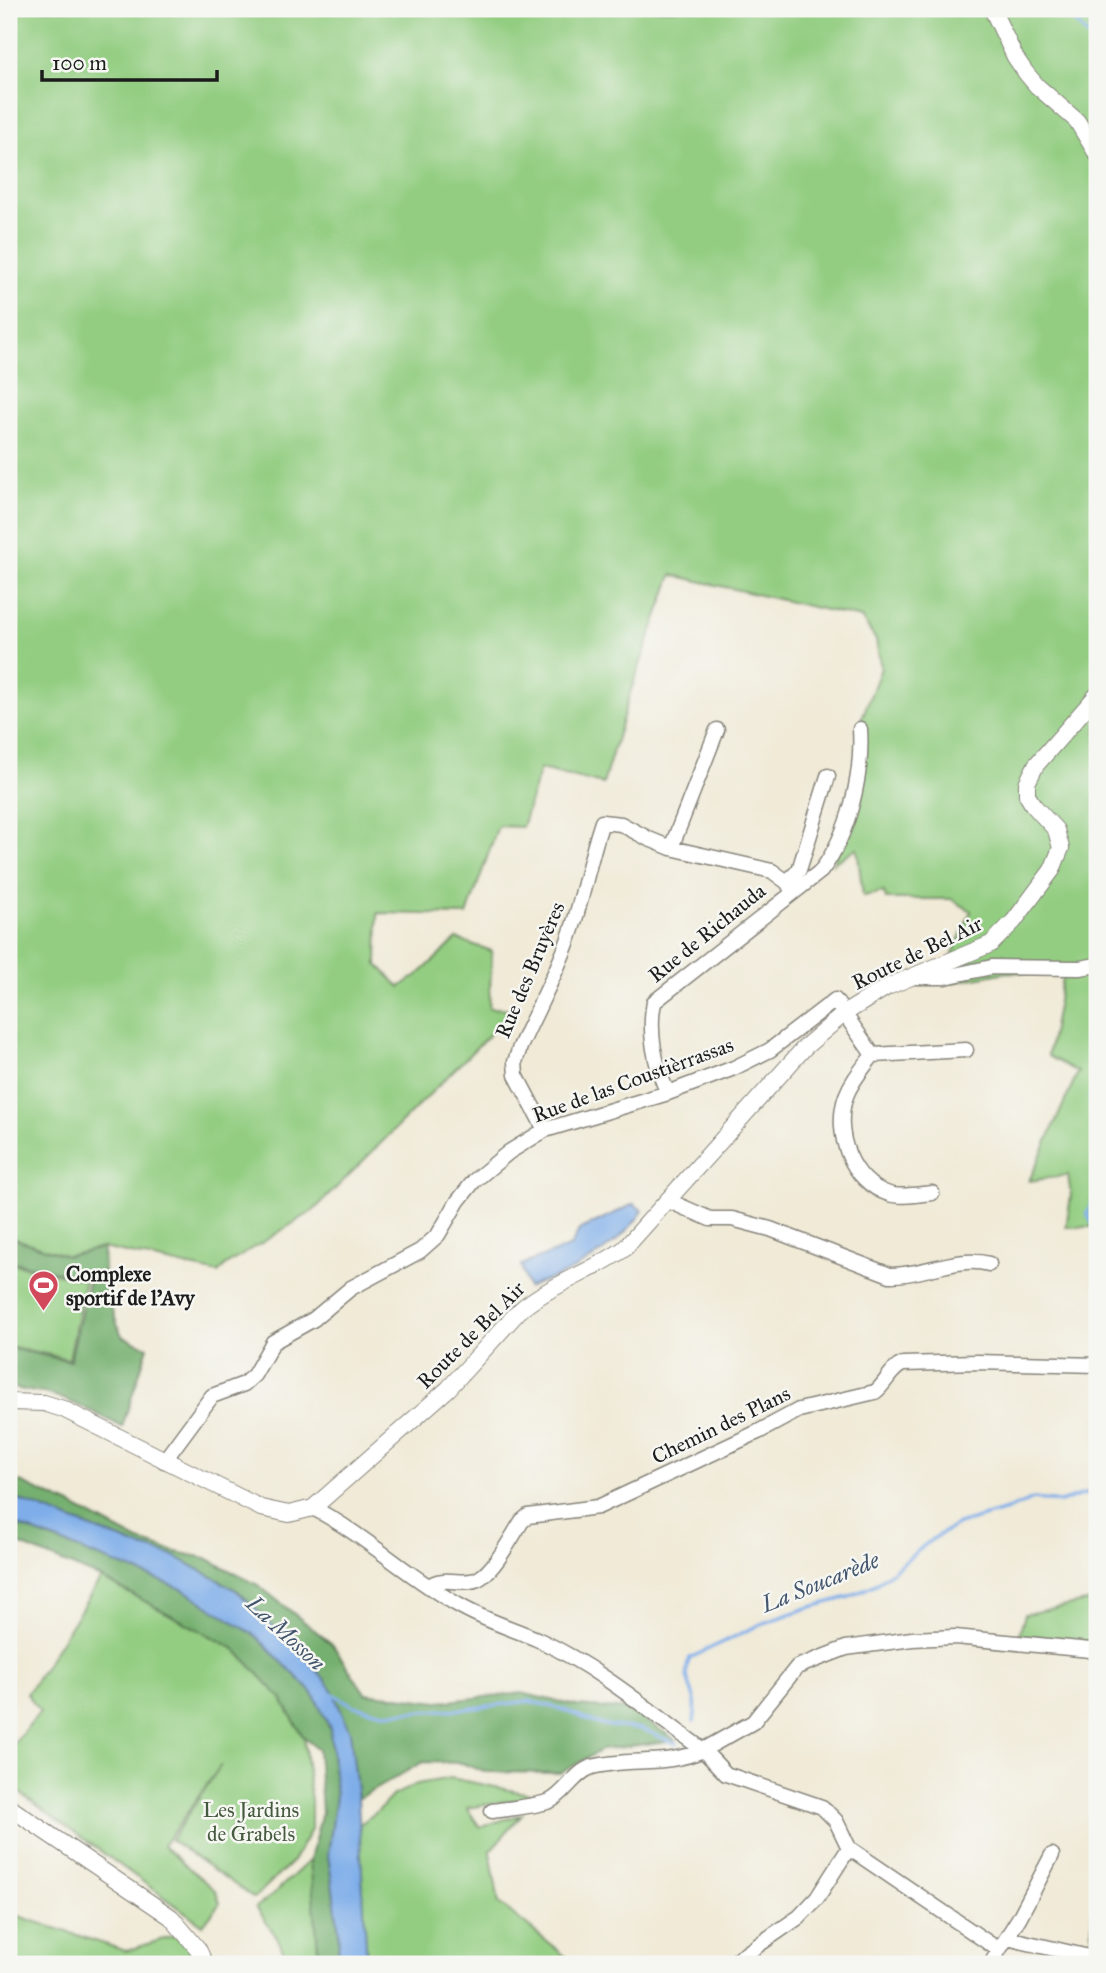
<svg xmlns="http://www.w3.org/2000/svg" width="1106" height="1973" font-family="'IM FELL Great Primer',serif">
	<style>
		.green { fill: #93cd81; stroke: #58744e; stroke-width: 2 }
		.forest { fill: #76b06f; stroke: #496646; stroke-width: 2 }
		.water { fill: #7eade9; stroke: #4d6482; stroke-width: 2 }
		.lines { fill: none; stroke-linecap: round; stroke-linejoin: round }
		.stream { stroke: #7eade9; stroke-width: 3.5 }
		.minor-casing { stroke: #86837a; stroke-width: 17 }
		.tertiary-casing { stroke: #86837a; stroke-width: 18 }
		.minor { stroke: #fff; stroke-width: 14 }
		.tertiary { stroke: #fff; stroke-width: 16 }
		.labels { text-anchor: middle; stroke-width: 5; stroke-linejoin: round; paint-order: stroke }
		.street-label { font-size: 21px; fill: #1c1c1c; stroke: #f6f6f2 }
		.poi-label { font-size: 21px; font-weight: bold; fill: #1c1c1c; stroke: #f6f6f2; text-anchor: start }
		.park-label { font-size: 21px; fill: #465a3f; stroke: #f6f6f2 }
		.water-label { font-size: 23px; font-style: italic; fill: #43566e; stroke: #f6f6f2 }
	</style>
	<rect width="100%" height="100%" fill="#f6f6f2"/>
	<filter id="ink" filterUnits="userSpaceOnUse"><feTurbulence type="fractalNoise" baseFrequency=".0143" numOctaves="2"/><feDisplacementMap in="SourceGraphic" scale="14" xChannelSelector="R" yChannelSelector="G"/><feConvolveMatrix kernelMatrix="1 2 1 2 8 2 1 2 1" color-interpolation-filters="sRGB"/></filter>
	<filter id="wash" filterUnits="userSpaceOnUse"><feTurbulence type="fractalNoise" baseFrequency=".00686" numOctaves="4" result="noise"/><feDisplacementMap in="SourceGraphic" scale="28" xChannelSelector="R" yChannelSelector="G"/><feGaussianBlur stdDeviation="1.57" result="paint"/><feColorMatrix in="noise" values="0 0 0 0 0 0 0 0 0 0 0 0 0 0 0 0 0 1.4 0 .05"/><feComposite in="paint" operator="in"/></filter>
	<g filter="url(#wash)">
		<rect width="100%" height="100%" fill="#f0ead7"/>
		<path class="green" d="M 9,9 L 1097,9 L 1097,1227 L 1066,1227 L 1071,1197 L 1068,1175 L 1029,1181 L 1078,1072 L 1048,1056 L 1063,973 L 1007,972 L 953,982 L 953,954 L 971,911 L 951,899 L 886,899 L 884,892 L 863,896 L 857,848 L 833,863 L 864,755 L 862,718 L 881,668 L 876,640 L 861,618 L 672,575 L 631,690 L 603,784 L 540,769 L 522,827 L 498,826 L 467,915 L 378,913 L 377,964 L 400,987 L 420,973 L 457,939 L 492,951 L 489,1008 L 515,1009 L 313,1211 L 226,1265 L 218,1273 L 103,1248 L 67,1256 L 9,1237 Z
			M 9,1263 L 85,1280 L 69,1359 L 9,1346 Z
			M 101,1578 L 235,1649 L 281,1698 L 304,1738 L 311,1802 L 311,1830 L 293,1861 L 254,1898 L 171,1840 L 221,1765 L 163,1846 L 216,1891 L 220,1903 L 203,1925 L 9,1785 L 9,1749 L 40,1712 L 27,1694 Z
			M 1097,1600 L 1097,1645 L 1092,1642 L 1019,1635 L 1025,1614 Z
			M 451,1778 L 539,1796 L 467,1808 L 480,1827 L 522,1814 L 490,1851 L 499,1903 L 575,1964 L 289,1964 L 278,1939 L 256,1907 L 269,1898 L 310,1860 L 378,1811 L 392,1796 L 417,1784 Z
			M 1093,1883 L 1097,1883 L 1097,1964 L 1086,1964 L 1092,1940 Z
			M 9,1913 L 126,1951 L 173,1936 L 181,1936 L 199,1964 L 9,1964 Z"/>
		<path class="forest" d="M 9,1237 L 67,1256 L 103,1248 L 105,1292 L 122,1336 L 148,1347 L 122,1427 C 100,1415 76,1403 52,1395 C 37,1391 24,1392 9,1386 L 9,1348 L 70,1361 L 89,1279 L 9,1261 Z
			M 9,1477 L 71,1505 L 139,1541 L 176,1552 L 206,1558 L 258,1585 L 332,1644 L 365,1693 L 438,1702 L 521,1693 L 577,1706 L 630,1710 L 676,1740 L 601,1750 L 561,1773 L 484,1772 L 462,1763 L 423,1762 L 358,1799 L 350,1732 L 311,1663 L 238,1591 L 174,1556 L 138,1546 L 9,1496 Z
			M 9,1522 L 182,1589 L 256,1636 L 312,1692 L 330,1728 L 336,1797 L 328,1855 L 339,1931 L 338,1964 L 321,1964 L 318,1950 L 310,1860 L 322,1812 L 318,1749 L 304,1738 L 281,1698 L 235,1649 L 101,1578 L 9,1540 Z"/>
		<path class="water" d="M 634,1204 L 643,1211 C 623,1240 588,1265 554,1278 C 545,1281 537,1283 528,1288 L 521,1265 L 571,1246 L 579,1230 Z
			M 9,1496 L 138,1546 L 174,1556 L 237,1591 L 311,1663 L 331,1687 L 350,1732 L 358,1799 L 367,1964 L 338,1964 L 339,1931 L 328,1855 L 336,1797 L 330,1728 L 313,1693 L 256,1636 L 182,1589 L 9,1522 Z"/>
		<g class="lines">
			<path class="stream" d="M 1064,9 L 1097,46
				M 1097,1070 L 1090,1098 L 1096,1128 L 1097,1170
				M 1097,1193 L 1087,1214 L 1097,1232
				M 333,1694 L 354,1706 L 384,1713 L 466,1709 L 529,1701 L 561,1709 L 602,1725 L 642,1729 L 677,1744
				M 694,1721 C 695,1714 697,1704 694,1698 C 690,1683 682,1674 690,1658 L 761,1624 L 807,1608 L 849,1597 L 878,1583 L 931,1540 L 958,1524 L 1007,1510 L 1033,1499 L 1060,1502 L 1097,1490"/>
		</g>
	</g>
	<g filter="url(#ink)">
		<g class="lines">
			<defs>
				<path id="minor" d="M 671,848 L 717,730
					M 787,882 L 799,870 L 828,776
					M 915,977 L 945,977 L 992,967 L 1080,968 L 1097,965
					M 873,1055 L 966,1050
					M 668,1093 C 655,1067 648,1031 654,1002 L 821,871 C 849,834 863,775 860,729
					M 545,1130 L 516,1075 L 515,1062 L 520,1047 C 536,1011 556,975 569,938 C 583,899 589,860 602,822 L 621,824 L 649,839 L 671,848 L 772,871 L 787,882 L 793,892
					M 669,1201 L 710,1219 L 732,1219 L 770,1229 L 890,1275 C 923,1276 957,1255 989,1264
					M 164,1461 L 212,1396 L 244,1384 L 254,1375 L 273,1342 L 314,1319 L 351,1288 L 420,1251 L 438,1235 L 458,1201 L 474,1181 L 509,1152 L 545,1130 L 668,1093 L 734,1068 L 770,1050 L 835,1000 L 873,1055 C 863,1068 852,1080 846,1096 C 833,1132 851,1182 889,1194 C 901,1198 920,1194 932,1193
					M 313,1508 C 365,1535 408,1577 460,1606 C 486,1621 512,1628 539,1640 C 599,1668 651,1712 703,1750 L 753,1722 L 797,1667 L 846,1648 L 912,1639 L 955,1637 L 1090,1650 L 1097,1654
					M 429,1586 C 443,1575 463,1586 478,1579 C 495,1570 512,1536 522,1521 L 528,1516 L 598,1507 L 758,1432 L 799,1410 L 875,1392 C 886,1384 890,1369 903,1364 L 977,1362 L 1097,1365
					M 492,1811 C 506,1809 538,1806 550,1801 C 566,1793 575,1772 592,1767 C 630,1757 666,1767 703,1750 L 726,1774 L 822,1807 L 836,1821 L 849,1848 L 999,1950 L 991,1964
					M 1007,1938 L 1089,1957 L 1079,1964
					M 999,1950 L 1019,1918 L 1052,1855
					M 731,1964 L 799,1917 L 817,1898 L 849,1848"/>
				<path id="tertiary" d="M 992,9 L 1015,57 L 1026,73 L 1037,86 L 1077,121 L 1097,154
					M 9,1402 L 44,1403 L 63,1409 L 261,1508 L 289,1514 L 313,1508 L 448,1389 L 519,1311 C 551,1284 590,1273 624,1249 L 805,1047 L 845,1013 L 887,987 L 991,944 L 1014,921 L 1052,870 L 1061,848 L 1056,830 L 1033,805 L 1027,795 L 1027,783 L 1036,765 L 1097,695
					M 9,1807 L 171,1917 L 198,1949 L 205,1964"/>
			</defs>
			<use href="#minor" class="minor-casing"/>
			<use href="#tertiary" class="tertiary-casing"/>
			<use href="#minor" class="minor"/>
			<use href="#tertiary" class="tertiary"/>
		</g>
	</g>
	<defs>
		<symbol id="stadium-pin" viewBox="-11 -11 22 30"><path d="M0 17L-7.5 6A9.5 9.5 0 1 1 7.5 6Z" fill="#d1495b" stroke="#f6f6f2"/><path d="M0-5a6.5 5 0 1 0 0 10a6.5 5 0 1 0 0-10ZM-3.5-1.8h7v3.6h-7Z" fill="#fff"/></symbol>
	</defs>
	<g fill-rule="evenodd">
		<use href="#stadium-pin" x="26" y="1268" width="35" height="47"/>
	</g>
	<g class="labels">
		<g class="street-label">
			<text transform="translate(707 933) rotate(-39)" y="7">Rue de Richauda</text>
			<text transform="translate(917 953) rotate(-26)" y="7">Route de Bel Air</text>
			<text transform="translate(530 970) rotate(-67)" y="7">Rue des Bruyères</text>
			<text transform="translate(633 1080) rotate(-20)" y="7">Rue de las Coustièrrassas</text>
			<text transform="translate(471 1335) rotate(-45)" y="7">Route de Bel Air</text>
			<text transform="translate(721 1425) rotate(-26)" y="7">Chemin des Plans</text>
		</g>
		<g class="poi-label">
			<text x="66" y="1281">Complexe<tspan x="66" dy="24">sportif de l'Avy</tspan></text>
		</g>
		<g class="park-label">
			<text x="251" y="1817">Les Jardins<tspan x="251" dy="24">de Grabels</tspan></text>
		</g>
		<g class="water-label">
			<text transform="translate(820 1582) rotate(-22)" y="8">La Soucarède</text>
			<text transform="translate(286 1633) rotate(43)" y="8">La Mosson</text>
		</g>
	</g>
	<rect width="1106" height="1973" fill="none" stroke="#f6f6f2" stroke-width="35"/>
	<path d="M42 70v10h175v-10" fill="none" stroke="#1c1c1c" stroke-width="3.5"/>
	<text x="52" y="70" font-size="21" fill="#1c1c1c" stroke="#f6f6f2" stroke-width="5" paint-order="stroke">100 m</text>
</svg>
